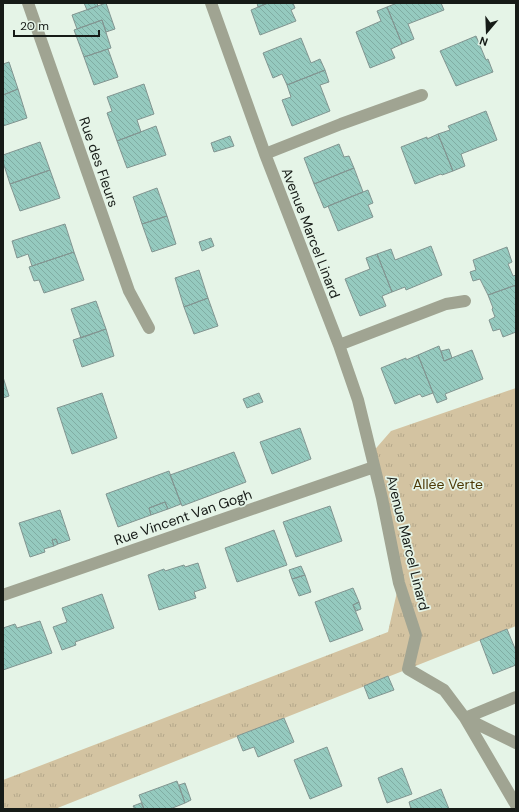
<svg xmlns="http://www.w3.org/2000/svg" width="519" height="812" font-family="'DM Sans',sans-serif">
	<style>
		.park { fill: url(#park-tufts) }
		.building { fill: url(#building-back-hatch); stroke: #829591 }
		.lines { fill: none; stroke-linecap: round; stroke-linejoin: round }
		.street { stroke: #a0a492; stroke-width: 12 }
		.labels { text-anchor: middle; stroke-width: 3.5; stroke-linejoin: round; paint-order: stroke }
		.street-label { font-size: 14px; fill: #161b17; stroke: #e5f4e7 }
		.park-label { font-size: 14px; fill: #4c3804; stroke: #e5f4e7 }
	</style>
	<defs>
		<pattern id="park-tufts" width="24" height="20" patternUnits="userSpaceOnUse"><rect width="24" height="20" fill="#d3c3a1"/><path d="M3 7l-1-3M5 7V3M7 7l1-3M15 17l-1-3M17 17v-4M19 17l1-3" fill="none" stroke="#b4a78a"/></pattern>
		<pattern id="building-back-hatch" width="6" height="6" patternUnits="userSpaceOnUse"><rect width="6" height="6" fill="#95cabf"/><path d="M-1 5l2 2M0 0l6 6M5-1l2 2" fill="none" stroke="#80ada3"/></pattern>
	</defs>
	<rect width="100%" height="100%" fill="#e5f4e7"/>
	<path class="park" d="M 516,388 L 516,626 L 55,809 L 3,809 L 3,780 L 388,632 L 399,583 L 371,454 L 391,431 Z"/>
	<path class="building" d="M 84,3 L 97,3 L 98,6 L 87,10 Z
		M 106,3 L 115,29 L 106,32 L 102,20 L 77,29 L 72,15 Z
		M 257,3 L 268,3 L 258,7 Z
		M 268,3 L 293,3 L 295,8 L 291,10 L 296,21 L 260,35 L 251,10 Z
		M 397,3 L 441,3 L 444,10 L 408,24 L 414,39 L 402,44 L 387,7 Z
		M 387,7 L 402,44 L 391,49 L 395,58 L 370,68 L 356,32 L 381,21 L 377,11 Z
		M 102,20 L 111,48 L 84,57 L 74,30 Z
		M 476,36 L 486,60 L 488,59 L 493,72 L 456,86 L 440,51 Z
		M 301,38 L 311,63 L 320,59 L 325,70 L 287,85 L 282,74 L 273,78 L 263,53 Z
		M 108,49 L 118,77 L 94,85 L 84,57 Z
		M 9,62 L 18,89 L 3,95 L 3,64 Z
		M 325,70 L 329,82 L 320,85 L 330,111 L 292,126 L 282,100 L 291,97 L 287,85 Z
		M 144,84 L 154,114 L 137,120 L 141,132 L 117,141 L 107,113 L 112,111 L 107,97 Z
		M 18,89 L 27,118 L 3,126 L 3,95 Z
		M 486,111 L 497,140 L 461,154 L 465,166 L 453,171 L 438,134 L 450,130 L 448,126 Z
		M 156,126 L 166,155 L 127,168 L 117,141 Z
		M 438,134 L 453,171 L 442,175 L 441,174 L 415,184 L 401,147 L 427,137 L 427,139 Z
		M 230,136 L 234,146 L 214,152 L 211,143 Z
		M 40,142 L 50,170 L 10,184 L 3,162 L 3,155 Z
		M 339,144 L 344,157 L 349,156 L 354,168 L 314,184 L 304,158 Z
		M 354,168 L 363,192 L 324,208 L 314,184 Z
		M 50,170 L 60,198 L 20,211 L 10,184 Z
		M 157,188 L 167,216 L 142,224 L 133,197 Z
		M 368,190 L 373,203 L 368,205 L 373,217 L 338,231 L 328,206 Z
		M 167,216 L 176,244 L 152,252 L 142,224 Z
		M 65,224 L 74,252 L 32,266 L 28,254 L 17,258 L 12,241 Z
		M 211,238 L 214,246 L 202,251 L 199,242 Z
		M 431,246 L 442,275 L 406,290 L 405,287 L 392,292 L 377,254 L 391,249 L 395,260 Z
		M 507,247 L 512,262 L 508,264 L 513,276 L 516,275 L 516,285 L 488,295 L 480,279 L 473,281 L 470,272 L 476,270 L 473,260 Z
		M 74,252 L 84,280 L 44,293 L 39,280 L 34,281 L 29,267 Z
		M 377,254 L 392,292 L 382,296 L 386,306 L 360,316 L 345,279 L 370,269 L 366,258 Z
		M 199,270 L 208,298 L 184,307 L 175,278 Z
		M 516,285 L 516,332 L 503,337 L 500,329 L 493,331 L 489,320 L 495,317 L 492,309 L 493,308 L 488,295 Z
		M 208,298 L 218,326 L 194,334 L 184,307 Z
		M 96,301 L 106,329 L 81,338 L 71,309 Z
		M 106,329 L 114,356 L 82,367 L 73,340 Z
		M 439,346 L 444,361 L 472,350 L 483,379 L 445,394 L 447,399 L 437,403 L 418,355 Z
		M 449,349 L 452,358 L 444,361 L 441,351 Z
		M 418,355 L 433,393 L 422,397 L 420,394 L 395,404 L 381,368 L 406,358 L 406,360 Z
		M 3,377 L 9,396 L 3,398 Z
		M 102,393 L 117,438 L 72,454 L 57,408 Z
		M 259,393 L 263,402 L 247,408 L 243,399 Z
		M 300,428 L 311,459 L 272,474 L 260,442 Z
		M 234,452 L 246,482 L 182,506 L 170,475 Z
		M 169,471 L 181,504 L 168,509 L 165,502 L 149,508 L 151,515 L 118,527 L 106,494 Z
		M 165,502 L 168,509 L 151,515 L 149,508 Z
		M 330,506 L 342,541 L 296,557 L 283,522 Z
		M 60,510 L 70,540 L 58,544 L 56,539 L 52,540 L 54,546 L 44,549 L 45,552 L 30,557 L 19,523 Z
		M 274,530 L 287,565 L 237,582 L 225,548 Z
		M 56,539 L 58,544 L 54,546 L 52,540 Z
		M 198,563 L 206,588 L 194,592 L 196,598 L 159,610 L 148,575 L 164,569 L 165,571 L 184,565 L 185,567 Z
		M 301,566 L 305,575 L 292,579 L 289,570 Z
		M 305,575 L 311,592 L 299,596 L 292,579 Z
		M 353,588 L 359,602 L 353,605 L 363,630 L 330,642 L 315,602 Z
		M 102,594 L 114,628 L 75,642 L 76,645 L 62,650 L 53,627 L 67,622 L 62,608 Z
		M 359,602 L 361,609 L 356,611 L 353,605 Z
		M 40,621 L 52,653 L 3,670 L 3,628 L 15,624 L 17,628 Z
		M 507,629 L 516,651 L 516,665 L 493,674 L 480,640 Z
		M 388,676 L 394,690 L 369,699 L 364,686 Z
		M 284,718 L 294,742 L 258,757 L 254,747 L 243,751 L 237,736 Z
		M 327,747 L 342,786 L 310,799 L 294,760 Z
		M 402,768 L 412,794 L 387,803 L 378,778 Z
		M 177,781 L 185,803 L 170,809 L 144,809 L 139,795 Z
		M 185,783 L 191,800 L 185,803 L 179,785 Z
		M 441,789 L 449,809 L 411,809 L 409,802 Z
		M 141,803 L 144,809 L 135,809 L 133,806 Z"/>
	<g class="lines">
		<path class="street" d="M 28,3 L 129,291 L 149,328
			M 211,3 L 265,154 L 339,345 L 358,400 L 382,498 L 399,583 L 416,635 L 408,669 L 444,690 L 465,718 L 516,805
			M 265,154 L 341,124 L 422,95
			M 339,345 L 446,304 L 465,301
			M 3,595 L 374,467
			M 465,718 L 516,743
			M 465,718 L 516,697"/>
	</g>
	<g class="labels">
		<g class="street-label">
			<text transform="translate(99 162) rotate(71)" y="5">Rue des Fleurs</text>
			<text transform="translate(311 233) rotate(69)" y="5">Avenue Marcel Linard</text>
			<text transform="translate(183 517) rotate(-19)" y="5">Rue Vincent Van Gogh</text>
			<text transform="translate(408 543) rotate(76)" y="5">Avenue Marcel Linard</text>
		</g>
		<g class="park-label">
			<text x="448" y="489">Allée Verte</text>
		</g>
	</g>
	<rect width="519" height="812" fill="none" stroke="#161b17" stroke-width="8"/>
	<g transform="translate(487 32) rotate(199)" stroke="#e5f4e7" stroke-width="3" paint-order="stroke">
	<path d="M0-3L7 15L0 10L-7 15Z" fill="#161b17"/>
	<text y="-6" font-size="11" font-weight="bold" text-anchor="middle" fill="#161b17">N</text>
	</g>
	<path d="M14 30v6h85v-6" fill="none" stroke="#161b17" stroke-width="2"/>
	<text x="20" y="30" font-size="12" fill="#161b17" stroke="#e5f4e7" stroke-width="3" paint-order="stroke">20 m</text>
</svg>
